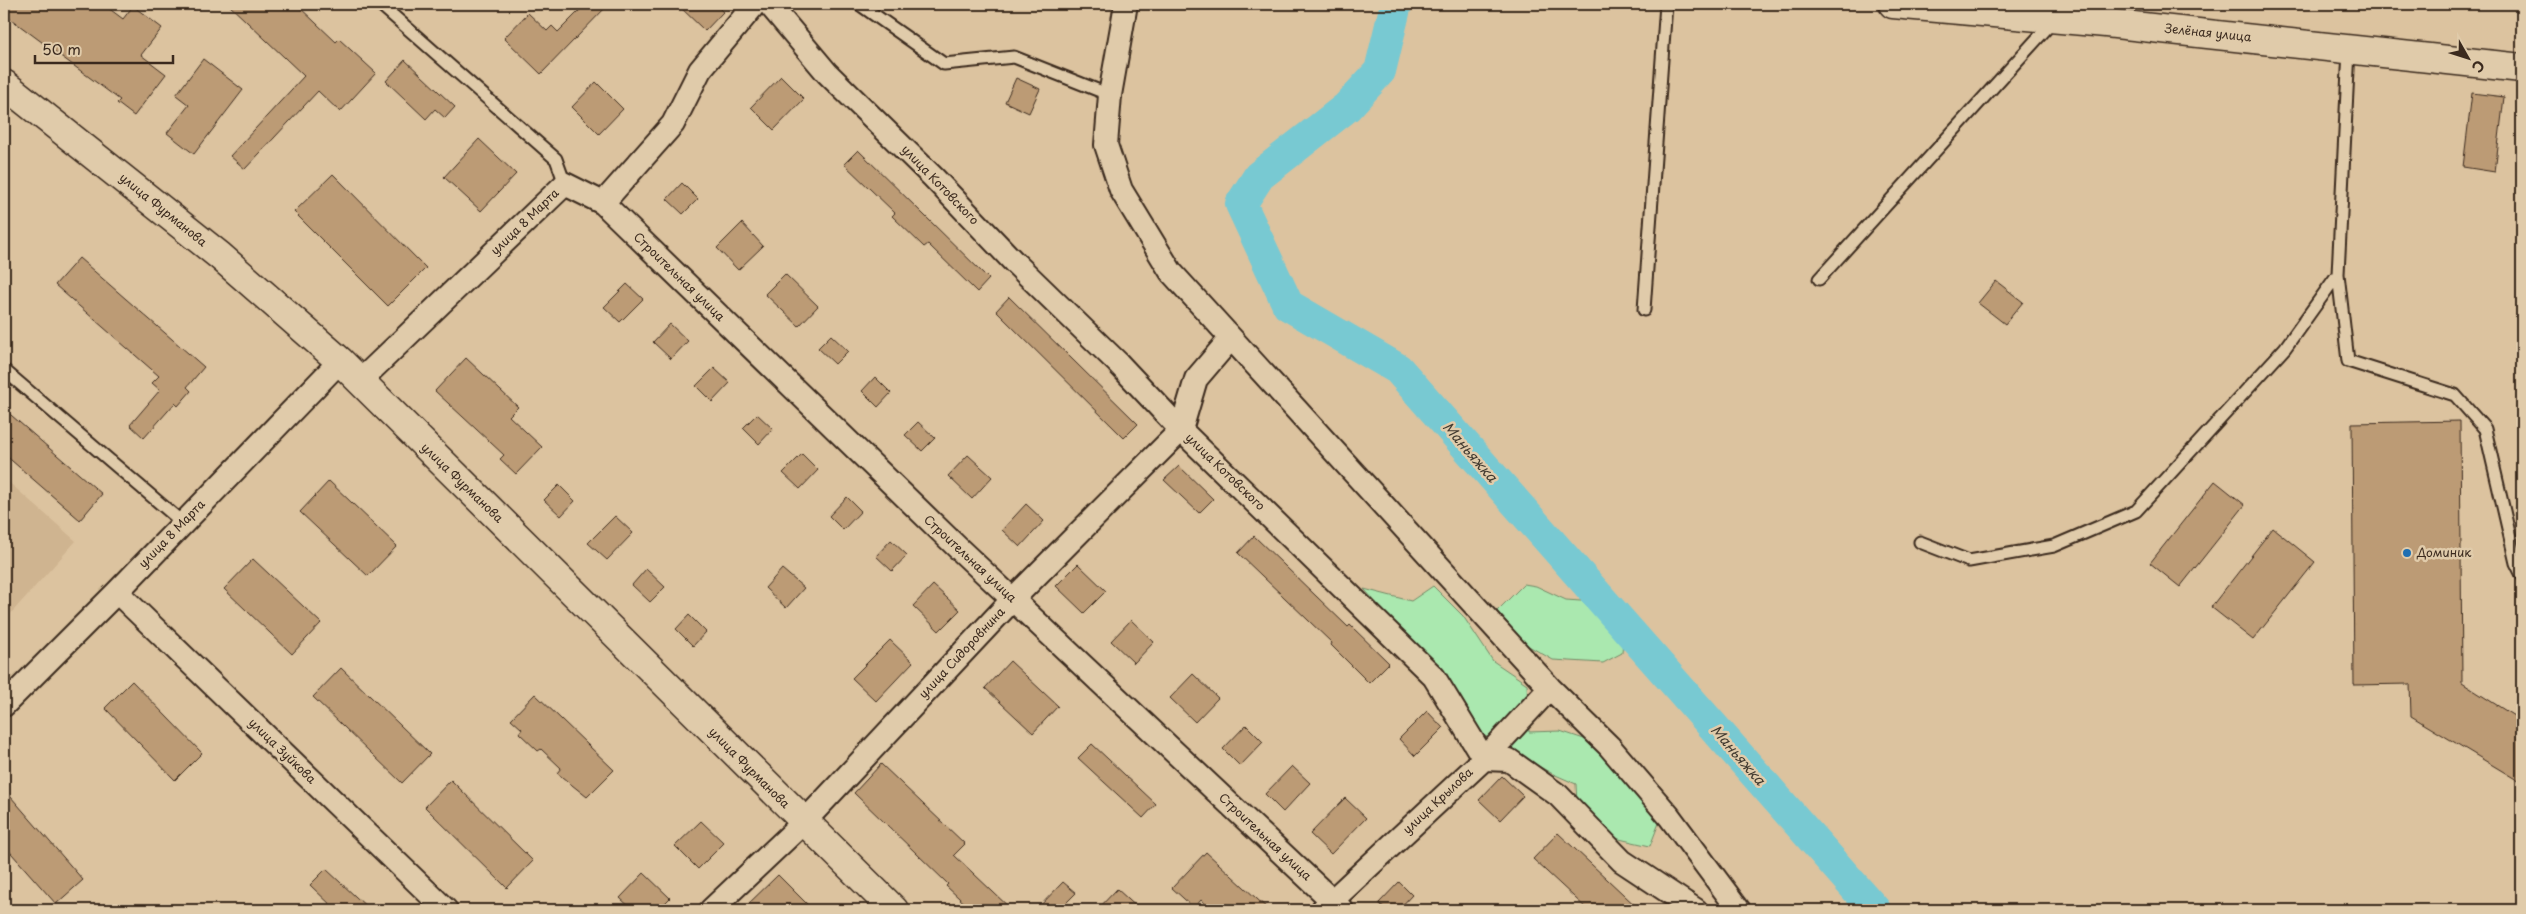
<svg xmlns="http://www.w3.org/2000/svg" width="2526" height="914" font-family="'Playpen Sans',sans-serif">
	<style>
		.built { fill: #cfb490 }
		.green { fill: #aae8af; stroke: #728966 }
		.lines { fill: none; stroke-linecap: round; stroke-linejoin: round }
		.river { stroke: #78c9d2; stroke-width: 32 }
		.building { fill: #bc9b75; stroke: #3b2a1e }
		.service-casing { stroke: #3b2a1e; stroke-width: 15 }
		.minor-casing { stroke: #3b2a1e; stroke-width: 26 }
		.tertiary-casing { stroke: #3b2a1e; stroke-width: 31 }
		.secondary-casing { stroke: #3b2a1e; stroke-width: 31 }
		.service { stroke: #e0cbaa; stroke-width: 11 }
		.minor { stroke: #e0cbaa; stroke-width: 22 }
		.tertiary { stroke: #e0cbaa; stroke-width: 28 }
		.secondary { stroke: #e0cbaa; stroke-width: 28 }
		.poi-dot { fill: #1f6fb2; stroke: #e0cbaa; stroke-width: 2 }
		.labels { text-anchor: middle; stroke-width: 5; stroke-linejoin: round; paint-order: stroke }
		.street-label { font-size: 12px; fill: #3b2a1e; stroke: #e0cbaa }
		.poi-label { font-size: 12px; fill: #3b2a1e; stroke: #e0cbaa; text-anchor: start }
		.water-label { font-size: 14px; font-style: italic; fill: #413a30; stroke: #e0cbaa }
	</style>
	<rect width="100%" height="100%" fill="#dcc39f"/>
	<filter id="ink" filterUnits="userSpaceOnUse"><feTurbulence type="fractalNoise" baseFrequency=".02" numOctaves="2"/><feDisplacementMap in="SourceGraphic" scale="10" xChannelSelector="R" yChannelSelector="G"/><feConvolveMatrix kernelMatrix="1 2 1 2 8 2 1 2 1" color-interpolation-filters="sRGB"/></filter>
	<g filter="url(#ink)">
		<path class="built" d="M 4,478 L 76,541 L 4,621 Z"/>
		<path class="green" d="M 1524,584 L 1536,586 L 1566,600 L 1595,602 L 1623,636 L 1622,653 L 1603,663 L 1553,660 L 1527,645 L 1497,611 Z
			M 1433,586 L 1463,616 L 1493,661 L 1527,684 L 1529,732 L 1560,731 L 1584,739 L 1638,789 L 1659,823 L 1650,846 L 1606,836 L 1577,805 L 1576,784 L 1551,773 L 1483,735 L 1461,698 L 1364,589 L 1411,601 Z"/>
		<g class="lines">
			<path class="river" d="M 1396,4 L 1380,71 L 1347,107 L 1259,176 L 1241,204 L 1288,305 L 1398,369 L 1875,910"/>
		</g>
		<path class="building" d="M 4,4 L 103,4 L 123,19 L 133,6 L 162,28 L 141,55 L 166,74 L 134,116 L 117,103 L 120,100 L 4,14 Z
			M 228,4 L 296,4 L 336,42 L 339,39 L 376,73 L 340,112 L 318,91 L 245,169 L 230,156 L 304,76 Z
			M 586,4 L 609,4 L 541,74 L 504,38 L 528,13 L 547,31 L 552,26 L 558,32 Z
			M 677,4 L 715,4 L 723,12 L 705,31 Z
			M 203,59 L 243,90 L 194,154 L 167,133 L 189,105 L 176,95 Z
			M 405,60 L 455,107 L 445,118 L 435,109 L 426,119 L 386,81 Z
			M 781,76 L 804,99 L 774,130 L 751,107 Z
			M 1016,78 L 1040,89 L 1029,113 L 1005,102 Z
			M 596,82 L 623,109 L 599,134 L 572,107 Z
			M 2472,93 L 2504,97 L 2495,172 L 2463,167 Z
			M 479,139 L 516,174 L 481,211 L 444,177 Z
			M 858,150 L 989,279 L 977,292 L 928,244 L 924,247 L 892,216 L 895,213 L 844,164 Z
			M 333,174 L 426,268 L 388,306 L 294,212 Z
			M 682,183 L 698,199 L 683,214 L 667,199 Z
			M 742,223 L 763,246 L 738,270 L 717,248 Z
			M 79,258 L 204,367 L 187,387 L 191,391 L 178,406 L 175,403 L 144,438 L 130,425 L 160,390 L 152,383 L 159,376 L 55,285 Z
			M 785,274 L 818,306 L 799,326 L 765,294 Z
			M 1996,281 L 2023,302 L 2005,324 L 1978,303 Z
			M 627,284 L 643,299 L 620,322 L 604,307 Z
			M 1009,297 L 1138,424 L 1124,438 L 996,311 Z
			M 670,324 L 688,341 L 671,359 L 653,342 Z
			M 831,335 L 848,351 L 835,364 L 818,348 Z
			M 466,358 L 518,407 L 509,416 L 542,447 L 516,474 L 500,459 L 504,455 L 435,391 Z
			M 714,368 L 730,383 L 712,402 L 696,386 Z
			M 875,377 L 891,393 L 878,407 L 862,391 Z
			M 4,409 L 102,494 L 80,520 L 4,454 Z
			M 757,414 L 773,429 L 759,444 L 743,428 Z
			M 2460,421 L 2462,683 L 2522,721 L 2522,783 L 2411,716 L 2410,684 L 2354,685 L 2352,423 Z
			M 918,422 L 935,438 L 922,451 L 905,435 Z
			M 802,454 L 818,470 L 800,489 L 783,473 Z
			M 968,455 L 992,477 L 972,499 L 948,476 Z
			M 1179,466 L 1213,499 L 1199,513 L 1164,480 Z
			M 329,481 L 397,546 L 368,576 L 300,512 Z
			M 2215,481 L 2245,505 L 2180,587 L 2150,563 Z
			M 559,485 L 575,501 L 561,516 L 544,500 Z
			M 847,497 L 861,511 L 843,530 L 829,516 Z
			M 1026,504 L 1044,521 L 1020,547 L 1002,530 Z
			M 615,516 L 633,533 L 607,560 L 588,543 Z
			M 2273,528 L 2315,562 L 2253,640 L 2211,607 Z
			M 1254,536 L 1348,627 L 1350,625 L 1389,663 L 1369,683 L 1331,645 L 1332,643 L 1238,553 Z
			M 891,540 L 907,555 L 892,571 L 876,556 Z
			M 253,559 L 321,623 L 292,654 L 224,589 Z
			M 1078,564 L 1106,591 L 1084,613 L 1056,586 Z
			M 646,569 L 665,587 L 650,602 L 632,585 Z
			M 782,569 L 804,588 L 786,608 L 765,588 Z
			M 933,585 L 960,610 L 939,631 L 913,606 Z
			M 689,615 L 706,632 L 693,646 L 676,629 Z
			M 1131,620 L 1154,642 L 1134,663 L 1111,641 Z
			M 890,640 L 913,662 L 876,701 L 852,678 Z
			M 1010,661 L 1058,706 L 1033,733 L 985,688 Z
			M 341,668 L 430,754 L 402,783 L 313,697 Z
			M 1193,674 L 1218,698 L 1195,722 L 1170,698 Z
			M 132,681 L 202,753 L 175,780 L 105,708 Z
			M 535,694 L 614,770 L 587,797 L 557,773 L 561,768 L 541,749 L 538,751 L 519,733 L 522,729 L 511,719 Z
			M 1427,711 L 1443,728 L 1415,756 L 1399,739 Z
			M 1246,725 L 1263,742 L 1240,766 L 1223,749 Z
			M 1092,744 L 1156,804 L 1143,818 L 1078,758 Z
			M 881,764 L 965,844 L 954,855 L 1012,910 L 972,910 L 946,886 L 948,884 L 854,793 Z
			M 1292,766 L 1310,783 L 1283,812 L 1265,794 Z
			M 1502,776 L 1523,796 L 1500,820 L 1479,800 Z
			M 451,780 L 533,861 L 507,888 L 425,807 Z
			M 4,789 L 83,880 L 56,904 L 4,845 Z
			M 1345,798 L 1366,818 L 1331,854 L 1310,834 Z
			M 701,821 L 724,843 L 698,869 L 675,846 Z
			M 1558,833 L 1640,910 L 1588,910 L 1533,859 Z
			M 1206,852 L 1269,910 L 1212,910 L 1201,900 L 1194,908 L 1172,888 Z
			M 326,869 L 370,910 L 336,910 L 310,885 Z
			M 644,873 L 670,898 L 658,910 L 633,910 L 620,898 Z
			M 778,875 L 813,910 L 742,910 Z
			M 1063,882 L 1076,893 L 1059,910 L 1036,910 Z
			M 1399,882 L 1412,895 L 1398,910 L 1387,910 L 1379,903 Z
			M 1117,889 L 1140,910 L 1097,910 Z"/>
		<g class="lines">
			<defs>
				<path id="service" d="M 859,4 L 944,64 L 1014,57 L 1110,95
					M 381,5 L 556,159 L 565,184
					M 2349,50 L 2338,274 L 2348,361 L 2455,395 L 2485,429 L 2516,563 L 2522,575
					M 1819,279 L 2056,18 L 2058,4
					M 1644,310 L 1666,4
					M 4,370 L 183,523
					M 1920,542 L 1969,561 L 2054,546 L 2136,511 L 2285,348 L 2338,274"/>
				<path id="minor" d="M 769,4 L 827,73 L 933,177 L 1013,261 L 1118,363 L 1181,430 L 1434,677 L 1484,759 L 1509,760 L 1558,795 L 1622,861 L 1696,910
					M 1126,4 L 1110,95 L 1106,145 L 1121,190 L 1171,272 L 1550,688 L 1609,746 L 1669,816 L 1739,910
					M 603,203 L 673,124 L 700,70 L 755,4
					M 360,381 L 565,184 L 603,203 L 957,547 L 1342,910
					M 117,592 L 446,910
					M 4,705 L 117,592 L 340,361
					M 711,910 L 804,822 L 1013,599 L 1181,430 L 1196,379 L 1231,338
					M 1322,910 L 1484,759 L 1550,688"/>
				<path id="tertiary" d="M 1893,4 L 2106,23 L 2522,68"/>
				<path id="secondary" d="M 4,84 L 220,256 L 340,361 L 894,910"/>
			</defs>
			<use href="#service" class="service-casing"/>
			<use href="#minor" class="minor-casing"/>
			<use href="#tertiary" class="tertiary-casing"/>
			<use href="#secondary" class="secondary-casing"/>
			<use href="#service" class="service"/>
			<use href="#minor" class="minor"/>
			<use href="#tertiary" class="tertiary"/>
			<use href="#secondary" class="secondary"/>
		</g>
	</g>
	<circle class="poi-dot" cx="2407" cy="553" r="5"/>
	<g class="labels">
		<g class="street-label">
			<text transform="translate(2208 33) rotate(6)" y="4">Зелёная улица</text>
			<text transform="translate(940 185) rotate(46)" y="4">улица Котовского</text>
			<text transform="translate(163 210) rotate(39)" y="4">улица Фурманова</text>
			<text transform="translate(525 222) rotate(-44)" y="4">улица 8 Марта</text>
			<text transform="translate(679 277) rotate(44)" y="4">Строительная улица</text>
			<text transform="translate(1225 472) rotate(44)" y="4">улица Котовского</text>
			<text transform="translate(462 483) rotate(44)" y="4">улица Фурманова</text>
			<text transform="translate(172 534) rotate(-46)" y="4">улица 8 Марта</text>
			<text transform="translate(970 559) rotate(43)" y="4">Строительная улица</text>
			<text transform="translate(962 653) rotate(-47)" y="4">улица Сидоровнина</text>
			<text transform="translate(282 751) rotate(44)" y="4">улица Зуйкова</text>
			<text transform="translate(749 768) rotate(45)" y="4">улица Фурманова</text>
			<text transform="translate(1438 801) rotate(-43)" y="4">улица Крылова</text>
			<text transform="translate(1265 837) rotate(43)" y="4">Строительная улица</text>
		</g>
		<g class="poi-label">
			<text x="2417" y="557">Доминик</text>
		</g>
		<g class="water-label">
			<text transform="translate(1470 452) rotate(49)" y="5">Маньяжка</text>
			<text transform="translate(1738 755) rotate(49)" y="5">Маньяжка</text>
		</g>
	</g>
	<rect width="2526" height="914" fill="none" stroke="#e0cbaa" stroke-width="20"/>
	<rect x="10" y="10" width="2506" height="894" fill="none" stroke="#3b2a1e" stroke-width="2" filter="url(#ink)"/>
	<g transform="translate(2468 58) rotate(129)" stroke="#e0cbaa" stroke-width="4" paint-order="stroke">
	<path d="M0-4L9 19L0 12L-9 19Z" fill="#3b2a1e"/>
	<text y="-8" font-size="14" font-weight="bold" text-anchor="middle" fill="#3b2a1e">С</text>
	</g>
	<path d="M35 55v8h138v-8" fill="none" stroke="#3b2a1e" stroke-width="2.5"/>
	<text x="42" y="55" font-size="15" fill="#3b2a1e" stroke="#e0cbaa" stroke-width="4" paint-order="stroke">50 m</text>
</svg>
